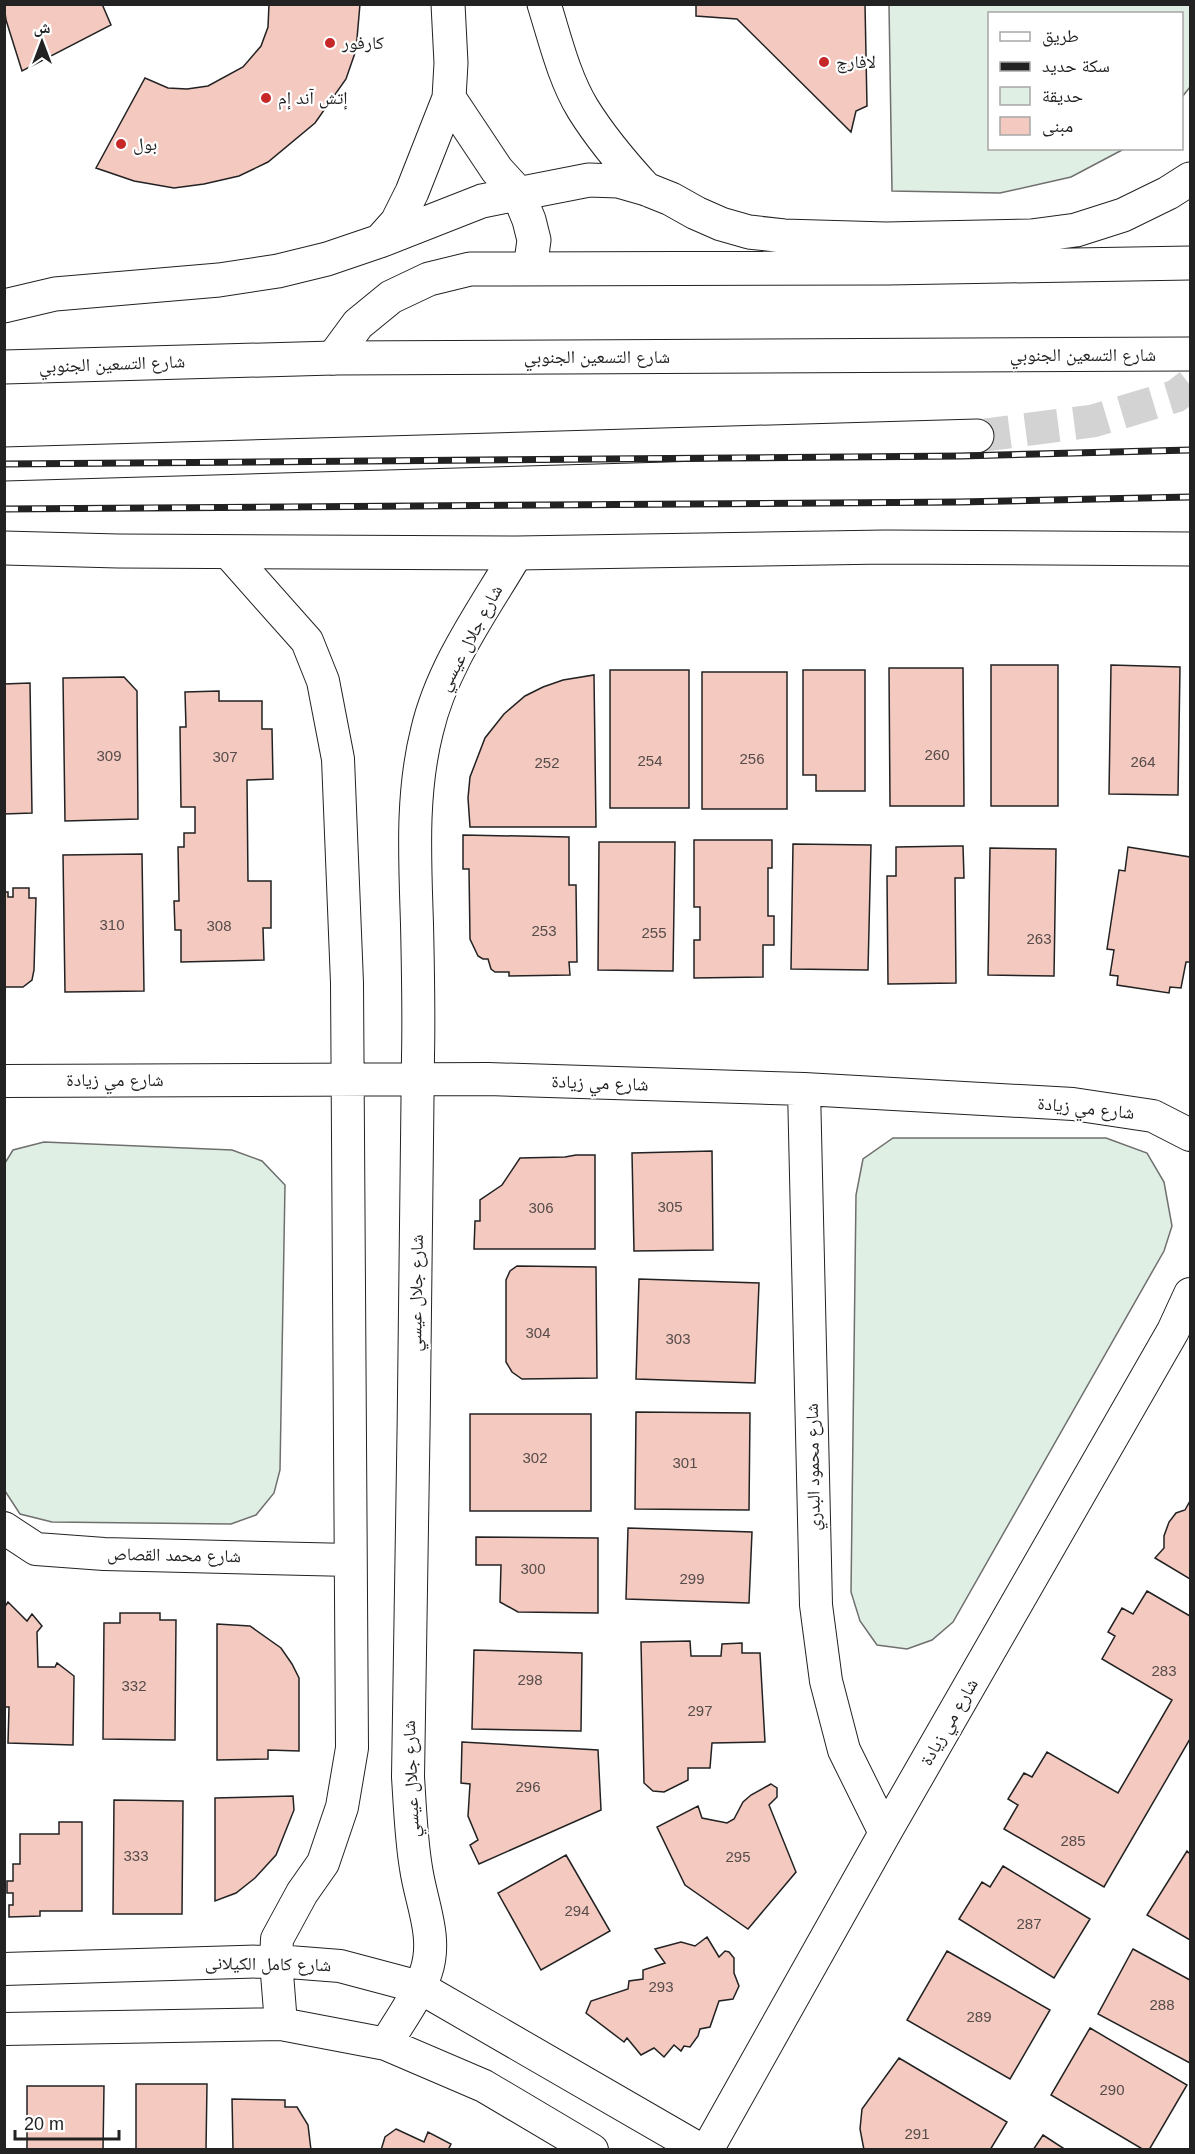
<svg xmlns="http://www.w3.org/2000/svg" width="1195" height="2154" font-family="Helvetica,'Noto Naskh Arabic',sans-serif">
	<style>
		.green { fill: #e0efe3; stroke: #6f6f6f; stroke-width: 1.5 }
		.building { fill: #f3c9c0; stroke: #222; stroke-width: 1.5 }
		.lines { fill: none; stroke-linecap: round; stroke-linejoin: round }
		.highway-tunnel { stroke: #d3d3d3; stroke-width: 33; stroke-dasharray: 33 16; stroke-linecap: butt }
		.street-casing { stroke: #222; stroke-width: 34 }
		.secondary-casing { stroke: #222; stroke-width: 35 }
		.highway-casing { stroke: #222; stroke-width: 35 }
		.street { stroke: #fff; stroke-width: 32 }
		.secondary { stroke: #fff; stroke-width: 33 }
		.highway { stroke: #fff; stroke-width: 33 }
		.rail-casing { stroke: #222; stroke-width: 7 }
		.rail { stroke: #fff; stroke-width: 4.5; stroke-dasharray: 14; stroke-linecap: butt }
		.poi-dot { fill: #c62828; stroke: #fff; stroke-width: 2 }
		.labels { text-anchor: middle; stroke-width: 4.5; stroke-linejoin: round; paint-order: stroke }
		.number-label { font-size: 15px; fill: #564c4a }
		.poi-label { font-size: 18px; fill: #222; stroke: #fff; text-anchor: start }
		.street-label { font-size: 18px; fill: #222; stroke: #fff }
	</style>
	<rect width="100%" height="100%" fill="#fff"/>
	<path class="green" d="M 889,5 L 1190,5 L 1190,87 L 1182,97 L 1182,14 L 990,14 L 990,148 L 1124,149 L 1071,177 L 1000,193 L 892,191 Z
		M 893,1138 L 1106,1138 L 1147,1153 L 1164,1182 L 1172,1226 L 1164,1251 L 953,1622 L 932,1640 L 907,1649 L 877,1645 L 860,1621 L 851,1592 L 856,1195 L 863,1159 Z
		M 44,1142 L 232,1150 L 262,1161 L 285,1185 L 280,1470 L 274,1493 L 256,1515 L 231,1524 L 52,1522 L 20,1514 L 5,1491 L 5,1163 L 13,1150 Z"/>
	<path class="building" d="M 4,4 L 102,4 L 111,25 L 22,71 L 6,20 Z
		M 269,4 L 360,4 L 356,50 L 346,79 L 315,123 L 268,162 L 239,176 L 204,184 L 174,188 L 134,181 L 96,168 L 145,78 L 168,88 L 187,89 L 208,86 L 243,67 L 261,46 L 268,27 Z
		M 696,4 L 865,4 L 867,106 L 856,111 L 851,132 L 737,19 L 696,16 Z
		M 991,665 L 1058,665 L 1058,806 L 991,806 Z
		M 1111,665 L 1180,667 L 1178,795 L 1109,794 Z
		M 889,668 L 963,668 L 964,806 L 890,806 Z
		M 610,670 L 689,670 L 689,808 L 610,808 Z
		M 803,670 L 865,670 L 865,791 L 816,791 L 816,775 L 803,775 Z
		M 702,672 L 787,672 L 787,809 L 702,809 Z
		M 594,675 L 596,827 L 470,827 L 468,798 L 470,777 L 485,738 L 504,714 L 525,696 L 543,687 L 563,680 Z
		M 124,677 L 137,691 L 138,819 L 65,821 L 63,678 Z
		M 30,683 L 32,813 L 4,814 L 4,684 Z
		M 219,691 L 219,701 L 262,701 L 262,729 L 272,729 L 273,779 L 247,780 L 248,881 L 271,881 L 271,928 L 263,928 L 264,960 L 181,962 L 181,930 L 175,930 L 174,901 L 179,901 L 178,847 L 184,847 L 184,833 L 195,833 L 195,807 L 181,807 L 180,727 L 186,727 L 185,692 Z
		M 463,835 L 569,837 L 569,885 L 576,885 L 577,962 L 569,962 L 570,975 L 509,976 L 509,972 L 495,972 L 491,969 L 488,959 L 483,959 L 478,956 L 470,939 L 469,869 L 463,869 Z
		M 694,840 L 772,840 L 772,868 L 768,868 L 768,916 L 774,916 L 774,945 L 763,945 L 763,977 L 694,978 L 694,940 L 700,940 L 700,907 L 694,907 Z
		M 599,842 L 675,842 L 673,971 L 598,970 Z
		M 793,844 L 871,845 L 868,970 L 791,969 Z
		M 957,846 L 963,846 L 964,878 L 955,878 L 956,983 L 888,984 L 887,876 L 896,876 L 896,847 Z
		M 1128,847 L 1190,857 L 1190,962 L 1186,962 L 1181,988 L 1170,987 L 1169,993 L 1117,985 L 1118,976 L 1110,975 L 1114,950 L 1107,949 L 1119,870 L 1125,871 Z
		M 990,848 L 1056,849 L 1054,976 L 988,975 Z
		M 142,854 L 144,991 L 65,992 L 63,855 Z
		M 13,888 L 29,888 L 29,898 L 36,898 L 34,970 L 32,980 L 23,987 L 4,987 L 4,892 L 8,892 L 8,897 L 13,897 Z
		M 712,1151 L 713,1250 L 634,1251 L 632,1153 Z
		M 576,1155 L 595,1155 L 595,1249 L 474,1249 L 475,1221 L 480,1221 L 480,1200 L 502,1185 L 520,1158 L 565,1157 Z
		M 517,1266 L 596,1267 L 597,1378 L 522,1379 L 512,1372 L 506,1362 L 506,1280 L 510,1271 Z
		M 639,1279 L 759,1283 L 755,1383 L 636,1379 Z
		M 636,1412 L 750,1413 L 749,1510 L 635,1509 Z
		M 470,1414 L 591,1414 L 591,1511 L 470,1511 Z
		M 1190,1501 L 1190,1579 L 1155,1558 L 1164,1548 L 1164,1536 L 1169,1522 L 1176,1513 L 1185,1510 Z
		M 628,1528 L 752,1532 L 749,1603 L 626,1599 Z
		M 476,1537 L 598,1538 L 598,1613 L 518,1612 L 500,1602 L 501,1565 L 476,1565 Z
		M 1147,1591 L 1190,1616 L 1190,1739 L 1104,1887 L 1004,1829 L 1018,1805 L 1008,1799 L 1024,1773 L 1032,1777 L 1047,1752 L 1118,1793 L 1172,1700 L 1102,1659 L 1115,1636 L 1108,1632 L 1122,1608 L 1133,1614 Z
		M 8,1602 L 27,1621 L 32,1614 L 42,1626 L 37,1632 L 38,1667 L 55,1667 L 57,1663 L 74,1676 L 73,1745 L 8,1743 L 9,1707 L 4,1707 L 4,1608 Z
		M 120,1613 L 160,1613 L 160,1620 L 176,1620 L 175,1740 L 103,1739 L 104,1623 L 120,1623 Z
		M 217,1624 L 250,1626 L 281,1648 L 292,1664 L 299,1678 L 299,1751 L 268,1750 L 268,1759 L 217,1760 Z
		M 690,1641 L 691,1656 L 721,1656 L 722,1644 L 742,1643 L 742,1653 L 760,1653 L 765,1742 L 712,1743 L 710,1768 L 688,1768 L 688,1780 L 664,1792 L 653,1791 L 644,1783 L 641,1642 Z
		M 474,1650 L 582,1653 L 581,1731 L 472,1729 Z
		M 462,1742 L 598,1750 L 601,1810 L 479,1864 L 470,1845 L 478,1840 L 468,1816 L 470,1784 L 461,1783 Z
		M 771,1784 L 777,1788 L 777,1797 L 769,1805 L 796,1872 L 748,1929 L 685,1885 L 657,1827 L 698,1806 L 702,1818 L 727,1823 L 734,1819 L 743,1802 L 751,1795 Z
		M 293,1796 L 294,1810 L 276,1855 L 255,1878 L 236,1893 L 215,1901 L 215,1798 Z
		M 114,1800 L 183,1801 L 182,1914 L 113,1914 Z
		M 59,1822 L 82,1822 L 82,1911 L 40,1911 L 40,1916 L 9,1917 L 9,1905 L 13,1905 L 13,1893 L 7,1893 L 7,1881 L 13,1881 L 13,1864 L 20,1864 L 20,1834 L 59,1834 Z
		M 1187,1851 L 1190,1854 L 1190,1940 L 1147,1915 Z
		M 566,1855 L 610,1931 L 541,1970 L 498,1893 Z
		M 1003,1866 L 1090,1919 L 1054,1978 L 959,1919 L 982,1882 L 990,1887 Z
		M 707,1937 L 719,1957 L 725,1951 L 729,1952 L 734,1958 L 734,1973 L 739,1986 L 733,1999 L 719,2001 L 710,2027 L 700,2029 L 698,2036 L 690,2047 L 684,2046 L 681,2051 L 674,2045 L 664,2057 L 654,2048 L 641,2055 L 627,2038 L 624,2042 L 586,2013 L 591,2001 L 628,1989 L 629,1981 L 643,1979 L 643,1970 L 665,1963 L 655,1949 L 681,1942 L 695,1946 Z
		M 1133,1949 L 1190,1980 L 1190,2063 L 1098,2014 Z
		M 947,1951 L 1050,2010 L 1010,2079 L 907,2020 Z
		M 1090,2028 L 1187,2085 L 1149,2150 L 1144,2150 L 1051,2095 Z
		M 899,2058 L 1007,2122 L 990,2150 L 864,2150 L 860,2129 L 862,2109 Z
		M 136,2084 L 207,2084 L 206,2150 L 136,2150 Z
		M 27,2086 L 104,2086 L 103,2150 L 27,2150 Z
		M 232,2099 L 285,2100 L 285,2107 L 297,2107 L 308,2125 L 311,2150 L 233,2150 Z
		M 396,2129 L 424,2142 L 428,2132 L 451,2144 L 448,2150 L 381,2150 L 385,2137 Z
		M 1043,2135 L 1066,2150 L 1033,2150 Z"/>
	<g class="lines">
		<path class="highway-tunnel" d="M 977,436 L 1093,421 L 1176,396 L 1190,385"/>
		<defs>
			<path id="street" d="M 228,552 L 307,641 L 323,681 L 338,759 L 347,983 L 352,1748 L 342,1807 L 323,1863 L 302,1893 L 277,1939 L 276,1961 L 281,2024
				M 4,1081 L 488,1079 L 804,1089 L 1073,1104 L 1153,1116 L 1190,1135
				M 804,1089 L 816,1605 L 826,1681 L 844,1750 L 885,1833
				M 4,1528 L 36,1549 L 104,1554 L 350,1560
				M 4,1969 L 276,1961 L 340,1966 L 419,1987 L 701,2150
				M 4,2029 L 281,2024 L 386,2044 L 484,2086 L 592,2150
				M 386,2044 C 399,2021 418,1997 426,1972 C 438,1937 421,1903 416,1868 C 411,1838 410,1807 408,1777 C 412,1537 416,1296 418,1056 C 419,1012 418,968 417,924 C 415,860 411,794 427,731 C 442,666 484,609 517,553
				M 707,2150 L 885,1833 L 1173,1331 L 1190,1294"/>
			<path id="secondary" d="M 544,4 C 555,39 564,78 583,109 C 601,138 623,164 646,189
				M 449,98 L 497,170 L 518,193 L 529,220 L 534,240 L 530,269
				M 380,241 L 397,222 L 412,192 L 449,98 L 451,63 L 448,4
				M 4,306 L 55,294 L 219,280 L 278,271 L 327,259 L 380,241 L 482,201 L 589,180 L 618,181 L 646,189 L 671,199 L 696,213 L 721,224 L 749,232 L 784,236 L 886,239 L 1031,236 L 1076,230 L 1123,215 L 1168,193 L 1190,179
				M 333,358 L 358,324 L 391,297 L 429,279 L 470,269 L 888,268 L 1190,263"/>
			<path id="highway" d="M 4,367 L 333,358 L 1190,354
				M 4,464 L 977,436
				M 4,548 L 118,551 L 517,553 L 885,547 L 1190,549"/>
		</defs>
		<use href="#street" class="street-casing"/>
		<use href="#secondary" class="secondary-casing"/>
		<use href="#highway" class="highway-casing"/>
		<use href="#street" class="street"/>
		<use href="#secondary" class="secondary"/>
		<use href="#highway" class="highway"/>
		<defs>
			<path id="rail" d="M 4,464 L 961,456 L 1190,450
				M 4,509 L 959,502 L 1190,497"/>
		</defs>
		<use href="#rail" class="rail-casing"/>
		<use href="#rail" class="rail"/>
	</g>
	<g class="poi-dot">
		<circle cx="330" cy="43" r="6"/>
		<circle cx="824" cy="62" r="6"/>
		<circle cx="266" cy="98" r="6"/>
		<circle cx="121" cy="144" r="6"/>
	</g>
	<g class="labels">
		<g class="number-label">
			<text x="937" y="760">260</text>
			<text x="109" y="761">309</text>
			<text x="225" y="762">307</text>
			<text x="752" y="764">256</text>
			<text x="650" y="766">254</text>
			<text x="1143" y="767">264</text>
			<text x="547" y="768">252</text>
			<text x="112" y="930">310</text>
			<text x="219" y="931">308</text>
			<text x="544" y="936">253</text>
			<text x="654" y="938">255</text>
			<text x="1039" y="944">263</text>
			<text x="670" y="1212">305</text>
			<text x="541" y="1213">306</text>
			<text x="538" y="1338">304</text>
			<text x="678" y="1344">303</text>
			<text x="535" y="1463">302</text>
			<text x="685" y="1468">301</text>
			<text x="533" y="1574">300</text>
			<text x="692" y="1584">299</text>
			<text x="1164" y="1676">283</text>
			<text x="530" y="1685">298</text>
			<text x="134" y="1691">332</text>
			<text x="700" y="1716">297</text>
			<text x="528" y="1792">296</text>
			<text x="1073" y="1846">285</text>
			<text x="136" y="1861">333</text>
			<text x="738" y="1862">295</text>
			<text x="577" y="1916">294</text>
			<text x="1029" y="1929">287</text>
			<text x="661" y="1992">293</text>
			<text x="1162" y="2010">288</text>
			<text x="979" y="2022">289</text>
			<text x="1112" y="2095">290</text>
			<text x="917" y="2139">291</text>
		</g>
		<g class="poi-label">
			<text x="342" y="49">كارفور</text>
			<text x="836" y="68">لافارﭺ</text>
			<text x="278" y="104">إتش آند إم</text>
			<text x="133" y="150">بول</text>
		</g>
		<g class="street-label">
			<text x="1083" y="361">شارع التسعين الجنوبي</text>
			<text x="597" y="363">شارع التسعين الجنوبي</text>
			<text transform="translate(112 364) rotate(-2)" y="6">شارع التسعين الجنوبي</text>
			<text transform="translate(470 638) rotate(-62)" y="6">شارع جلال عيسي</text>
			<text x="115" y="1086">شارع مي زيادة</text>
			<text transform="translate(600 1083) rotate(2)" y="6">شارع مي زيادة</text>
			<text transform="translate(1086 1108) rotate(6)" y="6">شارع مي زيادة</text>
			<text transform="translate(416 1293) rotate(-89)" y="6">شارع جلال عيسي</text>
			<text transform="translate(813 1467) rotate(-91)" y="6">شارع محمود البدري</text>
			<text transform="translate(174 1555) rotate(1)" y="6">شارع محمد القصاص</text>
			<text transform="translate(949 1722) rotate(-60)" y="6">شارع مي زيادة</text>
			<text transform="translate(411 1779) rotate(-92)" y="6">شارع جلال عيسي</text>
			<text transform="translate(268 1964) rotate(1)" y="6">شارع كامل الكيلانى</text>
		</g>
	</g>
	<rect width="1195" height="2154" fill="none" stroke="#222222" stroke-width="12"/>
	<rect x="988" y="12" width="195" height="138" fill="#ffffff" stroke="#a7a7a7" stroke-width="1.5"/>
	<rect x="1000" y="32" width="30" height="9" fill="#ffffff" stroke="#a7a7a7" stroke-width="1.5"/>
	<text x="1042" y="42" font-size="18" fill="#222222">طريق</text>
	<rect x="1000" y="62" width="30" height="9" fill="#222222" stroke="#a7a7a7" stroke-width="1.5"/>
	<text x="1042" y="72" font-size="18" fill="#222222">سكة حديد</text>
	<rect x="1000" y="87" width="30" height="18" fill="#e0efe3" stroke="#a7a7a7" stroke-width="1.5"/>
	<text x="1042" y="102" font-size="18" fill="#222222">حديقة</text>
	<rect x="1000" y="117" width="30" height="18" fill="#f3c9c0" stroke="#a7a7a7" stroke-width="1.5"/>
	<text x="1042" y="132" font-size="18" fill="#222222">مبنى</text>
	<g transform="translate(42 42)" stroke="#ffffff" stroke-width="4.5" paint-order="stroke">
	<path d="M0-4.5L10 22L0 15L-10 22Z" fill="#222222"/>
	<text y="-9" font-size="16" font-weight="bold" text-anchor="middle" fill="#222222">ش</text>
	</g>
	<path d="M15 2130v9h104v-9" fill="none" stroke="#222222" stroke-width="3"/>
	<text x="24" y="2130" font-size="18" fill="#222222" stroke="#ffffff" stroke-width="4.5" paint-order="stroke">20 m</text>
</svg>
